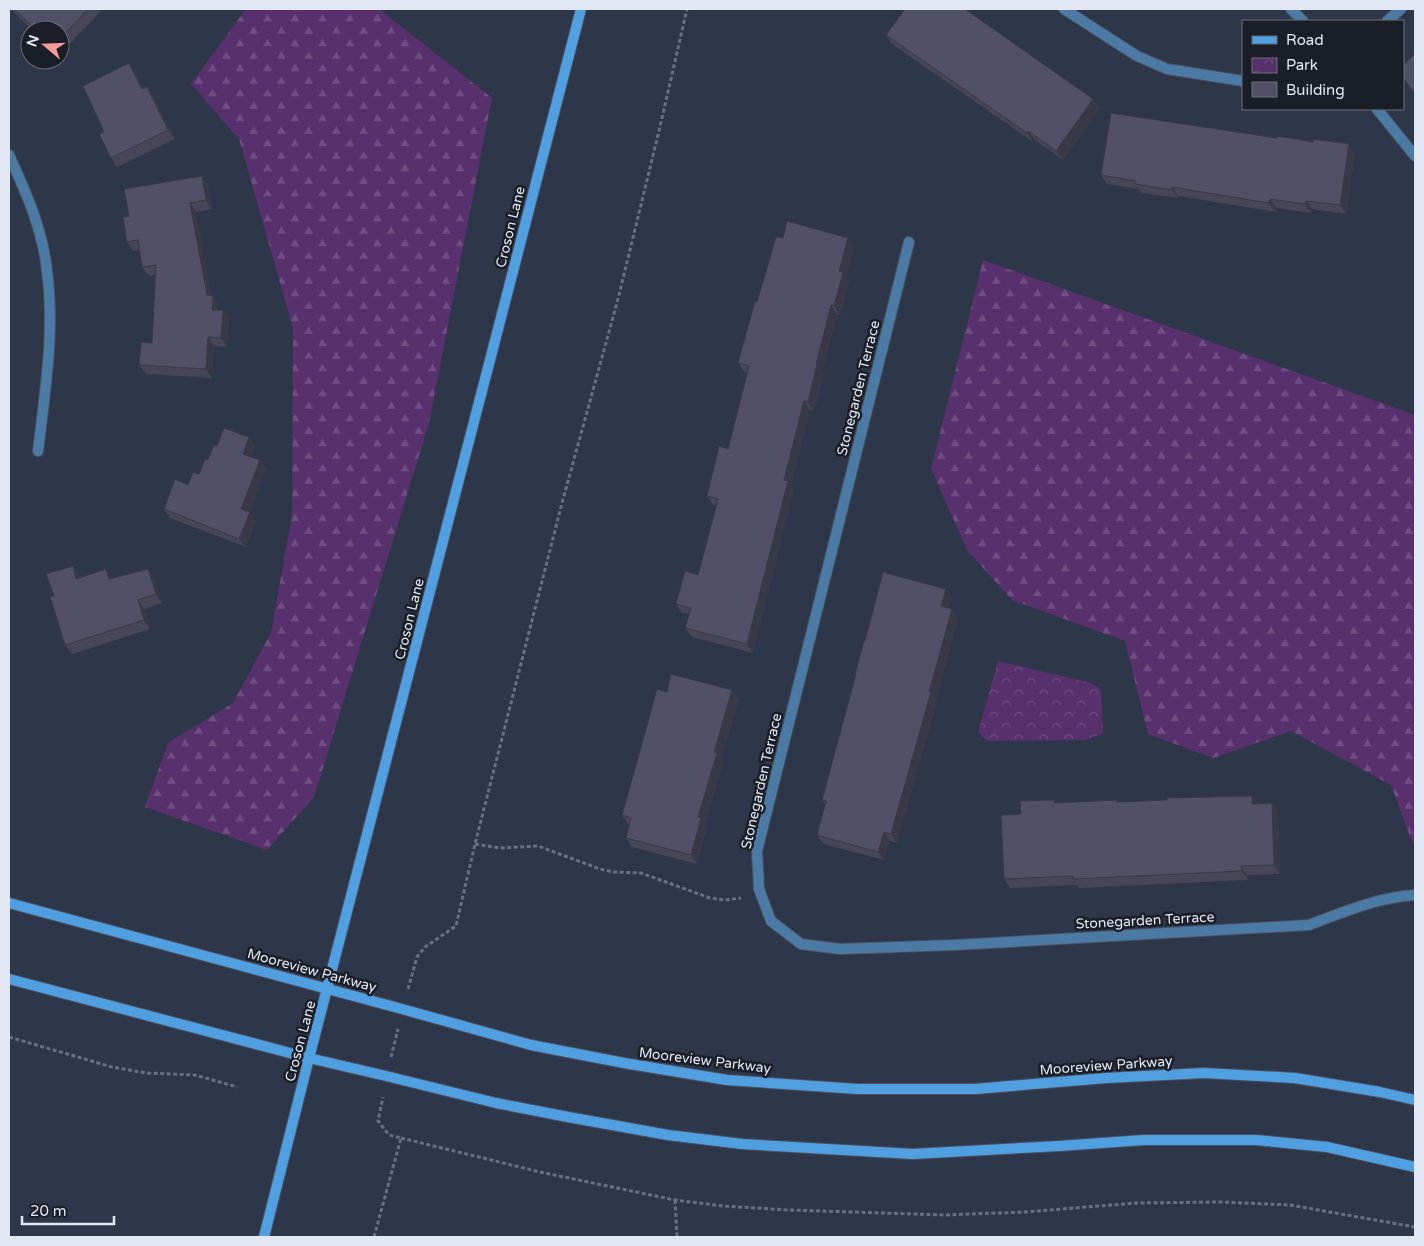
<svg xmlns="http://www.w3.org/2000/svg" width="1424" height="1246" font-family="'Varela Round',sans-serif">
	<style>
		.forest { fill: url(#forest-firs) }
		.park { fill: url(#park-crowns) }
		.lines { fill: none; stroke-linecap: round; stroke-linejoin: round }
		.street-casing { stroke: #4b5265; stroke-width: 12 }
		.secondary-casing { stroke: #4b5265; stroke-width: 12 }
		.path { stroke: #697082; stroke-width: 3; stroke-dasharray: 4 2.5; stroke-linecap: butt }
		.street { stroke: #4b7ba4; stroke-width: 10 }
		.secondary { stroke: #50a0e1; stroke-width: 10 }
		.wall { fill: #474558 }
		.shaded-wall { fill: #393847 }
		.building { fill: #525066; stroke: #393847 }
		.labels { text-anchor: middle; stroke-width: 5; stroke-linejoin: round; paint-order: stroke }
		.street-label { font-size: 14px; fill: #e1e7f3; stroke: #1a1e27 }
	</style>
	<defs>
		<pattern id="forest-firs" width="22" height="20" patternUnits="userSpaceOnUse" patternTransform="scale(1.25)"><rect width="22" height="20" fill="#58306d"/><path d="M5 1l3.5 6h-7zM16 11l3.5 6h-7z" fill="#704e82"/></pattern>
		<pattern id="park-crowns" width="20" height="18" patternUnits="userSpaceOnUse" patternTransform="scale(1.25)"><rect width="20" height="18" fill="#58306d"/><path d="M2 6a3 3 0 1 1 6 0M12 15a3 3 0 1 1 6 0" fill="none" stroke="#704e82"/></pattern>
	</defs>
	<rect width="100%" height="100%" fill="#2e364a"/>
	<path class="forest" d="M 246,9 L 379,9 L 492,98 L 429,423 L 314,797 L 267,850 L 145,807 L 168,743 L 233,703 L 271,633 L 292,515 L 293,328 L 239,139 L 191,84 Z
		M 983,260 L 1415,415 L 1415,843 L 1412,842 L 1391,785 L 1291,731 L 1213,758 L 1148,734 L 1125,641 L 1012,600 L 967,550 L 931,469 Z"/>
	<path class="park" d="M 998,661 L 1092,683 L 1101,690 L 1103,734 L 1085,740 L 987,741 L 978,732 Z"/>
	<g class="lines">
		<defs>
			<path id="street" d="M 1064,9 L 1137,56 L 1167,69 L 1243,81
				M 1291,9 L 1303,21
				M 1387,21 L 1401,9
				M 1377,109 L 1415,156
				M 9,155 C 26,192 43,231 47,271 C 55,332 45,391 38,451
				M 909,242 L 757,851 L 759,889 L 771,921 L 801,944 L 840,949 L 954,945 L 1309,925 C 1343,912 1379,897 1415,895"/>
			<path id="secondary" d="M 9,903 L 402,1009 L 531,1045 L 624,1063 L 727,1080 L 858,1089 L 975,1089 L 1106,1078 L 1204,1073 L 1295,1078 L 1380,1092 L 1415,1100
				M 9,979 L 309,1058 L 386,1076 L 496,1103 L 568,1117 L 668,1135 L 742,1144 L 913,1154 L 1059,1146 L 1144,1140 L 1256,1140 L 1327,1147 L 1415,1167
				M 264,1237 L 309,1058 L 581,9"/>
		</defs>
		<use href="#street" class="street-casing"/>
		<use href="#secondary" class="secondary-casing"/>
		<path class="path" d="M 475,844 L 500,848 L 538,846 L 600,869 L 614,872 L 641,873 L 710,898 L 725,900 L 741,898
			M 408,989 L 417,957 L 425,947 L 456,926 L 475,844 L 562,503 L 618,299 L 659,131 L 687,9
			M 9,1037 L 112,1067 L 146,1073 L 195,1075 L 237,1087
			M 391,1057 L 398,1029
			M 401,1138 L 540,1172 L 675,1200 L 723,1206 L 789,1210 L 946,1215 L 1025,1212 L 1136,1203 L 1221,1202 L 1290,1205 L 1415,1227
			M 675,1200 L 677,1237
			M 374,1237 L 401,1138 L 389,1135 L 378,1121 L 383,1097"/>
		<use href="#street" class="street"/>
		<use href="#secondary" class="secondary"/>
	</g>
	<path class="wall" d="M 11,9 L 98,9 L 100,12 L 60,54 L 60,30 L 30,30 L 28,28 L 29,27 Z
		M 886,35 L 1093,99 L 1100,108 L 1063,160 L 1035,140 L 1033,142 L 892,44 Z
		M 1415,54 L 1415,95 L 1403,79 L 1403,65 Z
		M 135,72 L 143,89 L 147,87 L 153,96 L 175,139 L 117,167 L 111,158 L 104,132 Z
		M 1355,153 L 1346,214 L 1312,209 L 1311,213 L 1277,208 L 1276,212 L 1178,196 L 1178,198 L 1141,193 L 1139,189 L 1107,184 L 1101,175 Z
		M 202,176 L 208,185 L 212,209 L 196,212 L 211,296 L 219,305 L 219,310 L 223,310 L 229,319 L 227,347 L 214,346 L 212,378 L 146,374 L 139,365 L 152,343 L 156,275 L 149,276 L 142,267 L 140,250 L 133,251 L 127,242 L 129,216 Z
		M 783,238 L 854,247 L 846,277 L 849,281 L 840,315 L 837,314 L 822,372 L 824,373 L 814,411 L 810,410 L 791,486 L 794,490 L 753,653 L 692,637 L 685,628 L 689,614 L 682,613 L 676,604 L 698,575 L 716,506 L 713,505 L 707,496 L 728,449 L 747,373 L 744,372 L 738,363 L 757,302 Z
		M 249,437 L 255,446 L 251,457 L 260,460 L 266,469 L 250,512 L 256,521 L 246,547 L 170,518 L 164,509 L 199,474 L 217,446 Z
		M 73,566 L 79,575 L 80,578 L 154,578 L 162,603 L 144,609 L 150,629 L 72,654 L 65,645 L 54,596 Z
		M 946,589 L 952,598 L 949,608 L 958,618 L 936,700 L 937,701 L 897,843 L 890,841 L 884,860 L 823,844 L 817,835 L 825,805 L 822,800 L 856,675 L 855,674 L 865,641 Z
		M 667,692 L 739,699 L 721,758 L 723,762 L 705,824 L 707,827 L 697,864 L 632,847 L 626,838 L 630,824 L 628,824 L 622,815 Z
		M 1117,800 L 1118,802 L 1257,804 L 1272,803 L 1278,812 L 1280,874 L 1247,875 L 1248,880 L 1079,888 L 1077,885 L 1010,888 L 1004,879 L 1021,814 Z"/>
	<path class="shaded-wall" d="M 129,63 L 135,72 L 148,98 L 142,89 Z
		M 147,87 L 153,96 L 175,139 L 168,130 Z
		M 1093,99 L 1100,108 L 1063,160 L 1056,151 Z
		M 1028,131 L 1035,140 L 1033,142 L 1027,133 Z
		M 1349,144 L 1355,153 L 1346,214 L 1340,205 Z
		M 202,176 L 208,185 L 212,209 L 206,200 Z
		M 1172,187 L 1178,196 L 1178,198 L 1172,190 Z
		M 1270,199 L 1277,208 L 1276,212 L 1269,203 Z
		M 1306,201 L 1312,209 L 1311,213 L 1305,204 Z
		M 190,203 L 196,212 L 213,303 L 213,296 L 219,305 L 219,318 L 212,310 L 207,295 Z
		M 848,238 L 854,247 L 846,277 L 849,281 L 840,315 L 834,306 L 839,271 Z
		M 831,305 L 837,314 L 822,372 L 824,373 L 814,411 L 808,402 L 816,364 Z
		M 223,310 L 229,319 L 227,347 L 221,338 Z
		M 208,337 L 214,346 L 212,378 L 206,369 Z
		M 804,401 L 810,410 L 791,486 L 794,490 L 753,653 L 747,644 L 784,480 Z
		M 249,437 L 255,446 L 249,462 L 243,454 Z
		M 260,460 L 266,469 L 250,512 L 256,521 L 246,547 L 239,539 L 241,509 Z
		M 73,566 L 79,575 L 83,587 L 76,579 Z
		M 106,569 L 112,578 L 109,579 Z
		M 148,569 L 154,578 L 162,603 L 156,594 Z
		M 946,589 L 952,598 L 947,615 L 941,606 Z
		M 138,600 L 144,609 L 150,629 L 144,620 Z
		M 952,609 L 958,618 L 936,700 L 937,701 L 897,843 L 891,834 Z
		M 732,690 L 739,699 L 721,758 L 723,762 L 705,824 L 707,827 L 697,864 L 691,855 L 698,817 L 714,752 Z
		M 1252,796 L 1258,805 L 1252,804 Z
		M 1272,803 L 1278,812 L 1280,874 L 1274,865 Z
		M 884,832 L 890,841 L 884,860 L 878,852 Z
		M 1241,866 L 1247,875 L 1248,880 L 1242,871 Z"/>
	<path class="building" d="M 14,9 L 88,9 L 60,39 L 60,30 L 31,30 L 28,28 L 31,25 Z
		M 905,9 L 965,9 L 1093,99 L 1056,151 L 1028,131 L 1027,133 L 886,35 Z
		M 1415,54 L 1415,93 L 1403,78 L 1403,65 Z
		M 129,63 L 142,89 L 147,87 L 168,130 L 111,158 L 99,134 L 104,132 L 83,86 Z
		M 1111,113 L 1277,138 L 1278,136 L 1313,142 L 1313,139 L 1349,144 L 1340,205 L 1306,201 L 1305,204 L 1270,199 L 1269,203 L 1172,187 L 1172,190 L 1135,184 L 1136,181 L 1101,175 Z
		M 202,176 L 206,200 L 190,203 L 207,295 L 213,296 L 212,310 L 223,310 L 221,338 L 208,337 L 206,369 L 139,365 L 141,342 L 152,343 L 156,265 L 142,267 L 138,240 L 127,242 L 123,217 L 129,216 L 124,189 Z
		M 787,221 L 848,238 L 839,271 L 843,272 L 834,306 L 831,305 L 816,364 L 817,364 L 808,402 L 804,401 L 784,480 L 788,481 L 747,644 L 685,628 L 691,608 L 676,604 L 685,571 L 698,575 L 718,499 L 707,496 L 719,446 L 728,449 L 749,366 L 738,363 L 755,301 L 757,302 L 776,237 L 783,238 Z
		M 224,428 L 249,437 L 243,454 L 260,460 L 241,509 L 250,512 L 239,539 L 164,509 L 175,479 L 188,485 L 193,472 L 199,474 L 205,459 L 208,460 L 214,445 L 217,446 Z
		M 73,566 L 76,579 L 106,569 L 109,579 L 148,569 L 156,594 L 138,600 L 144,620 L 65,645 L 50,597 L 54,596 L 46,574 Z
		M 883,572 L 946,589 L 941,606 L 952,609 L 929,692 L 931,692 L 891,834 L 884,832 L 878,852 L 817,835 L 826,801 L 822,800 L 856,674 L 855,674 L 864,641 L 865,641 Z
		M 671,674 L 732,690 L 714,752 L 717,753 L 698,817 L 701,818 L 691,855 L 626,838 L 631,818 L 622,815 L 657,689 L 667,692 Z
		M 1252,796 L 1252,804 L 1272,803 L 1274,865 L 1241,866 L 1242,871 L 1073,879 L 1073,876 L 1004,879 L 1001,815 L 1021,814 L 1020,801 L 1054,800 L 1054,803 L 1117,800 L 1117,802 L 1167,800 L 1167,798 Z"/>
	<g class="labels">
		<g class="street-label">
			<text transform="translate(510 227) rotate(-76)" y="5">Croson Lane</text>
			<text transform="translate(858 388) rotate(-76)" y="5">Stonegarden Terrace</text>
			<text transform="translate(409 619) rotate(-76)" y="5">Croson Lane</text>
			<text transform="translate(761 781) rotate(-77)" y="5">Stonegarden Terrace</text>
			<text transform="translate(1145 920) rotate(-3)" y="5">Stonegarden Terrace</text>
			<text transform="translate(312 970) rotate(15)" y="5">Mooreview Parkway</text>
			<text transform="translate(300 1041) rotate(-75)" y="5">Croson Lane</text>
			<text transform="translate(705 1060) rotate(7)" y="5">Mooreview Parkway</text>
			<text transform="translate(1106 1065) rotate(-4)" y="5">Mooreview Parkway</text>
		</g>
	</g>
	<rect width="1424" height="1246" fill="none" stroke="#e1e7f3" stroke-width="20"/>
	<rect x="1242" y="20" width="162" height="90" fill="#1a1e27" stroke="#6a6e79"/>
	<rect x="1252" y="36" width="25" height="8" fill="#50a0e1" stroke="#6a6e79"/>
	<text x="1286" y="45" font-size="15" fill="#e1e7f3">Road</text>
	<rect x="1252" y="58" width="25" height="15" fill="url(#park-crowns)" stroke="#6a6e79"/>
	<text x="1286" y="70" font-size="15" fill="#e1e7f3">Park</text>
	<rect x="1252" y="82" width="25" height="15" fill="#525066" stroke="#6a6e79"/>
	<text x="1286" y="95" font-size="15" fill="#e1e7f3">Building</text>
	<g transform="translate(45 45) rotate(289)"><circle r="24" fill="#1a1e27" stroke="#6a6e79"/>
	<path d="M0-4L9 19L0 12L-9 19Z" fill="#f59b9b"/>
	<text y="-8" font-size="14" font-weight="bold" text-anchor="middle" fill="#e1e7f3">N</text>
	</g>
	<path d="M22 1216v8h92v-8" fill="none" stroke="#e1e7f3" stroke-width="2.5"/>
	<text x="30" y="1216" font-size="15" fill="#e1e7f3" stroke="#1a1e27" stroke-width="4" paint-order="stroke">20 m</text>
</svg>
